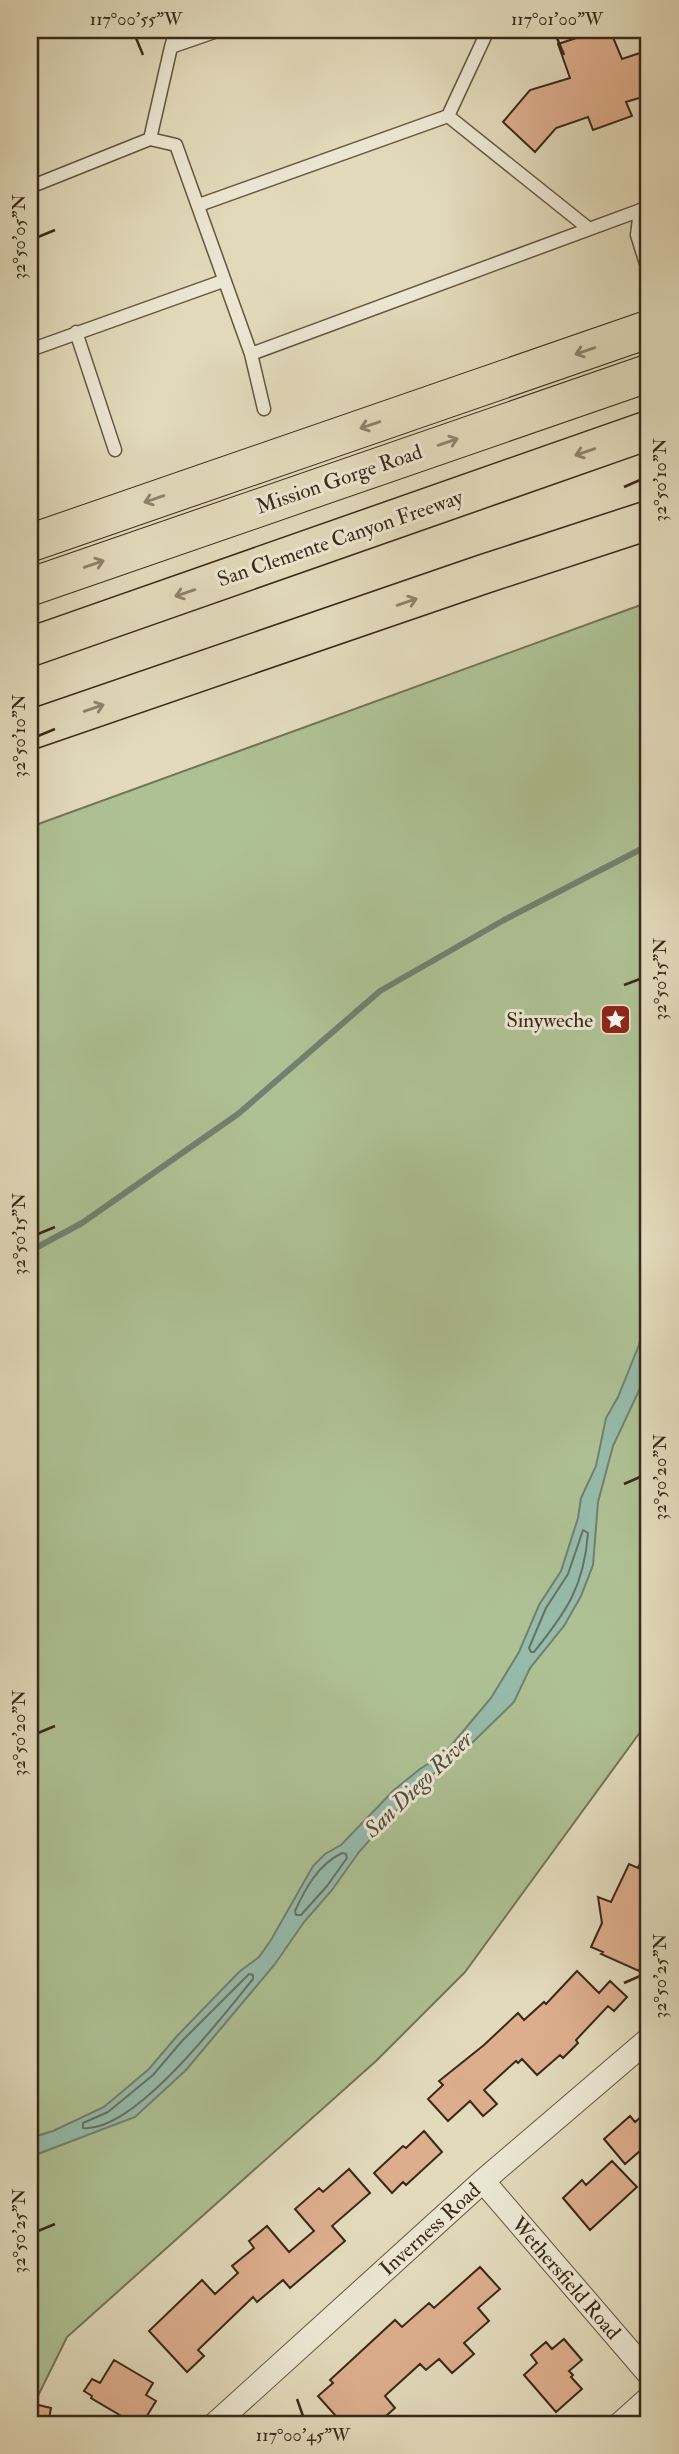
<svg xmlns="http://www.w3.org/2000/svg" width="679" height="2454" font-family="'IM FELL Double Pica',serif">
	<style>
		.green { fill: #aec194; stroke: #747556; stroke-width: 2 }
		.water { fill: #96bbab; stroke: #718170; stroke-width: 2 }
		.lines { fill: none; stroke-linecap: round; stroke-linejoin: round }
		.shore { stroke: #687262; stroke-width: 2 }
		.stream { stroke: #718170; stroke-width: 6 }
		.building { fill: #ddae8d; stroke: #3a2918; stroke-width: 2 }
		.service-casing { stroke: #645541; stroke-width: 15 }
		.minor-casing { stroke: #645541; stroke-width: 25 }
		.primary-casing { stroke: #3a2918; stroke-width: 39 }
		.motorway-casing { stroke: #3a2918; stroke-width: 41 }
		.service { stroke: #ece7d3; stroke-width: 12 }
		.minor { stroke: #ece7d3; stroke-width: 23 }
		.primary { stroke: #e2dabb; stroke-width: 37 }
		.motorway { stroke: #e2dabb; stroke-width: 38 }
		.oneway { stroke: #8e826a }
		.ticks { fill: none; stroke: #3a2918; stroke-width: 2.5 }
		.labels { text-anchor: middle; stroke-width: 6; stroke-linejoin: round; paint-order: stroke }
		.street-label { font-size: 21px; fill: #3a2918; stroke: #ece7d3 }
		.poi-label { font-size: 21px; fill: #3a2918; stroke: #ece7d3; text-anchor: end }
		.water-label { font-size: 23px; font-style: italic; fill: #514e3d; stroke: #ece7d3 }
		.neatline { fill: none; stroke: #3a2918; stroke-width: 2.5 }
		.ticks-label { font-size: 18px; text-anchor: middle; fill: #3a2918 }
	</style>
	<rect width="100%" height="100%" fill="#e2dabb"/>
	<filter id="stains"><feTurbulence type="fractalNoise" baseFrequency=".00286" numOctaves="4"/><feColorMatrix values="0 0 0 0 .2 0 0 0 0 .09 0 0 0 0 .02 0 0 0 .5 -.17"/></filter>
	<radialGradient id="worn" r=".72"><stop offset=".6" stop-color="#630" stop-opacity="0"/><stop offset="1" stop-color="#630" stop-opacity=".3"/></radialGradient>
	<path class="green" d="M 649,602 L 649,1720 L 465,1972 L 376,2061 L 67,2337 L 30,2412 L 30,827 Z"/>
	<path class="water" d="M 649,1317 L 649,1369 L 613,1446 L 598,1502 L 593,1565 L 581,1596 L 564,1626 L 530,1668 L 514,1702 L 473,1742 L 431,1776 L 388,1819 L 359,1852 L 332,1890 L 304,1922 L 275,1964 L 186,2070 L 135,2117 L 30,2157 L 30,2138 L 53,2131 L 104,2107 L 149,2069 L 177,2036 L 239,1972 L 259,1957 L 271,1940 L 313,1866 L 325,1854 L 341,1845 L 394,1790 L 420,1769 L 444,1754 L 491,1698 L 519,1652 L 539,1605 L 561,1571 L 578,1518 L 581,1498 L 596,1466 L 606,1418 L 618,1397 L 639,1345 L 643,1327 Z"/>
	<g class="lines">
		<path class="shore" d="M 583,1530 L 588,1533 C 584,1586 567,1611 534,1652 L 531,1652 L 529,1648 L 546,1608 L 568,1574 Z
			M 342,1853 L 346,1854 L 347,1858 L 327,1886 L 301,1915 L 296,1915 L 295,1911 C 306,1887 318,1865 342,1853 Z
			M 249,1974 L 253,1975 L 253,1979 C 222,2017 134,2133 83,2128 L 83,2123 L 108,2112 L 153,2075 L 182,2041 Z"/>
		<path class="stream" d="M 30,1251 L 82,1223 L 238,1114 L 380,991 L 504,920 L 649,845"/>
	</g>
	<path class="building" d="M 601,30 L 610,30 L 622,59 L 649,50 L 649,95 L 626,102 L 632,116 L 593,130 L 588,117 L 556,128 L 535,152 L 503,122 L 530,90 L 570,78 L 558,44 Z
		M 649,1843 L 649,1964 L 643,1962 L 639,1971 L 601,1954 L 603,1952 L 591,1947 L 602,1923 L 598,1897 L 611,1902 L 629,1864 L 638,1868 Z
		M 577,1971 L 599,1993 L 610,1981 L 627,1997 L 614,2011 L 608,2006 L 576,2040 L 578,2043 L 563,2058 L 560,2055 L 537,2075 L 522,2059 L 518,2063 L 516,2061 L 484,2090 L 497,2104 L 483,2116 L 470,2101 L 448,2121 L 428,2099 L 443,2085 L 439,2081 L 484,2045 L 518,2013 L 524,2020 L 544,2002 L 546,2004 Z
		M 649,2110 L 649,2143 L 625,2164 L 604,2139 L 630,2116 L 635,2122 Z
		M 424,2131 L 442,2152 L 406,2185 L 403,2182 L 392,2193 L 374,2173 L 403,2146 L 406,2148 Z
		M 612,2161 L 637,2187 L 590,2230 L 563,2198 L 582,2180 L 586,2185 Z
		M 349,2169 L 370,2193 L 332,2226 L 345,2241 L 290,2288 L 283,2280 L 257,2302 L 253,2297 L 198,2350 L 204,2356 L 187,2372 L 149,2331 L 202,2280 L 215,2294 L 238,2273 L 232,2266 L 254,2248 L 249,2241 L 267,2226 L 289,2252 L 314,2231 L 295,2209 L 319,2188 L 323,2192 Z
		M 480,2267 L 500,2289 L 478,2308 L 489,2321 L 464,2343 L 474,2354 L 452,2373 L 439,2359 L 426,2370 L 420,2364 L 387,2394 L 385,2396 L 395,2408 L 377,2424 L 343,2424 L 318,2396 L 333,2383 L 330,2380 L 395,2320 L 402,2327 L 429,2303 L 434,2308 Z
		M 564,2339 L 582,2360 L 569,2371 L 573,2375 L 571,2377 L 582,2389 L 556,2412 L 524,2375 L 537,2363 L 531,2355 L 546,2342 L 552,2349 Z
		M 114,2360 L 153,2383 L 146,2395 L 156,2401 L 142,2424 L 135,2424 L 91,2398 L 92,2396 L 84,2391 L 92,2379 L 100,2383 Z
		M 30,2403 L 51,2408 L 48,2424 L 30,2424 Z"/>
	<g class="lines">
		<defs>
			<path id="service" d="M 171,47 L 176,30
				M 448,116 L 488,30
				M 150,139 L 171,47 L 220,30
				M 30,187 L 150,139 L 176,145 L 251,354 L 264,409
				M 199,205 L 448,116 L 588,228
				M 649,216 L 640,210 L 637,235 L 649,273
				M 76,332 L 115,450
				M 30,350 L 223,281
				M 251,354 L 649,207"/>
			<path id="minor" d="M 483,2181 L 649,2374
				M 215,2424 L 483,2181 L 649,2039
				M 620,2424 L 649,2398"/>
			<path id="primary" d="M 30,543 L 649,329
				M 30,587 L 649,373"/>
			<path id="motorway" d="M 30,647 L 649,430
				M 30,730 L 484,574 L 649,520"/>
		</defs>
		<use href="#service" class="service-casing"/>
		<use href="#minor" class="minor-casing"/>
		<use href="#primary" class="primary-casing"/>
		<use href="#motorway" class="motorway-casing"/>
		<use href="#service" class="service"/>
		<use href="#minor" class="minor"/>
		<use href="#primary" class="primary"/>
		<use href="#motorway" class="motorway"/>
	</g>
	<defs><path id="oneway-shaft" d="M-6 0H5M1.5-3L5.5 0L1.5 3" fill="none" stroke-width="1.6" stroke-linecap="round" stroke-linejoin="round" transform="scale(1.75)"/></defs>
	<g class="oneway">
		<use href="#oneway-shaft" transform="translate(585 351) rotate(161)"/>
		<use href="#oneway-shaft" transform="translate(370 425) rotate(161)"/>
		<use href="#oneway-shaft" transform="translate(448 442) rotate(-19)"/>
		<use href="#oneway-shaft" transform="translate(585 452) rotate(161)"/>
		<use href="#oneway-shaft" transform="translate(154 499) rotate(161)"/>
		<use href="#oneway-shaft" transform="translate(94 564) rotate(-19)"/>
		<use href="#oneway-shaft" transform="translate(185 593) rotate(161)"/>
		<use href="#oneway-shaft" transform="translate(407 602) rotate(-19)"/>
		<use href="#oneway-shaft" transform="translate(94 708) rotate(-19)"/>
	</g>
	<path class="ticks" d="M 136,38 L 143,55M 557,38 L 564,55M 38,237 L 55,230M 624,487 L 640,480M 38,736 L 55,729M 624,985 L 640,979M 38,1234 L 55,1227M 624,1484 L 640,1477M 38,1733 L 55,1726M 624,1983 L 640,1976M 38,2231 L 55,2224M 297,2399 L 303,2416"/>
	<defs>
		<symbol id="sight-square" viewBox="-11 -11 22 22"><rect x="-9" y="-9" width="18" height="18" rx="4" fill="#8f2418" stroke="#ece7d3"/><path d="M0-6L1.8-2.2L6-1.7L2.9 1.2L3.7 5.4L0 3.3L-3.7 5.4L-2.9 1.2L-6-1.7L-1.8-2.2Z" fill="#fff"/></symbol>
	</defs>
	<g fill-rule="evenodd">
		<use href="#sight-square" x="598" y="1002" width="35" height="35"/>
	</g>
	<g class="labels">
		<g class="street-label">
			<text transform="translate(339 479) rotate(-19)" y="7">Mission Gorge Road</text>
			<text transform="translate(340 538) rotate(-19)" y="7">San Clemente Canyon Freeway</text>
			<text transform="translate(430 2229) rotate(-42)" y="7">Inverness Road</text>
			<text transform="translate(566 2278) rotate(49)" y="7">Wethersfield Road</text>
		</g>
		<g class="poi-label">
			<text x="593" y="1027">Sinyweche</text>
		</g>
		<g class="water-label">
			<text transform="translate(418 1784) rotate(-44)" y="8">San Diego River</text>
		</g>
	</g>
	<rect width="679" height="2454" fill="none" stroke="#e2dabb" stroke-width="77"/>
	<rect x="38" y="38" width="602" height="2378" class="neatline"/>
	<g class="ticks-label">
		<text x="136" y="25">117°00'55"W</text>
		<text x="557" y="25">117°01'00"W</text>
		<text transform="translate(19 237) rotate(-90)" y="6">32°50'05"N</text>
		<text transform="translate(660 480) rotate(-90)" y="6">32°50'10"N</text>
		<text transform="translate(19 736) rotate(-90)" y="6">32°50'10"N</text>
		<text transform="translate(660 979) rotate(-90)" y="6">32°50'15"N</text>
		<text transform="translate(19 1234) rotate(-90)" y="6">32°50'15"N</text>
		<text transform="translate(660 1477) rotate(-90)" y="6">32°50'20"N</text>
		<text transform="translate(19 1733) rotate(-90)" y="6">32°50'20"N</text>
		<text transform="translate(660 1976) rotate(-90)" y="6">32°50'25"N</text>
		<text transform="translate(19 2231) rotate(-90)" y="6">32°50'25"N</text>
		<text x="303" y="2441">117°00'45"W</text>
	</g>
	<rect width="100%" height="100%" filter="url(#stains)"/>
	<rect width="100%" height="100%" fill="url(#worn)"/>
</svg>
